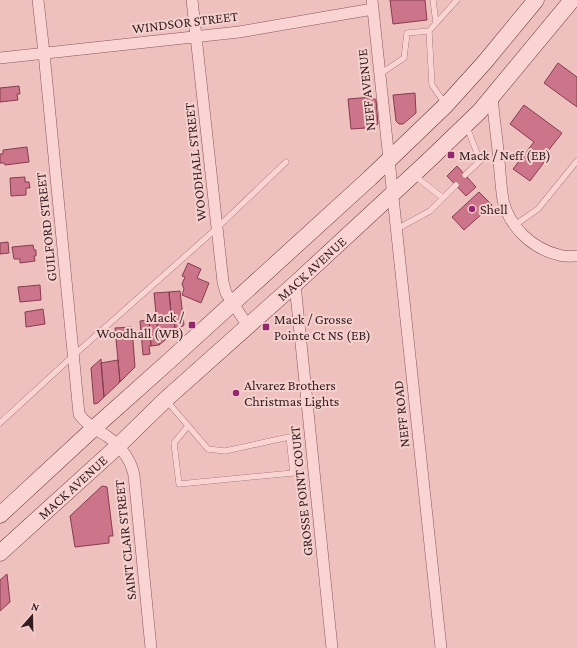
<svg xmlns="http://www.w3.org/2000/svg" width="577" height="648" font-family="'Crimson Pro',serif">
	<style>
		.building { fill: #cc7489; stroke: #853d4f }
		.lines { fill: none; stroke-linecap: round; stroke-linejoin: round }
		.lane-casing { stroke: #86575d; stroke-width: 6 }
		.street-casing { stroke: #86575d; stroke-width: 12 }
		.secondary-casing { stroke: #683b41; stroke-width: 17 }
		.lane { stroke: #f9d4d2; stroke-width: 5.5 }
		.street { stroke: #f9d4d2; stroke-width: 11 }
		.secondary { stroke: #f9d4d2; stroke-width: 16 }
		.poi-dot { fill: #95276f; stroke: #f5d1ce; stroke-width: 1.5 }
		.labels { text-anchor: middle; stroke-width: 4; stroke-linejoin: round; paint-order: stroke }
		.street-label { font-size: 14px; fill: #361c20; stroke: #f5d1ce }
		.poi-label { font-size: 14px; fill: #361c20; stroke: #f5d1ce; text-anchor: start }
	</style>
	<rect width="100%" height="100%" fill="#eec1bf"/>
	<path class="building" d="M 390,0 L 425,0 L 427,20 L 393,24 Z
		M 558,63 L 577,77 L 577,107 L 544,83 Z
		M 19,86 L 20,94 L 17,94 L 18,100 L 0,102 L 0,88 Z
		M 415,93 L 416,113 L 403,124 L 399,124 L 396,121 L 393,95 Z
		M 372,97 L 376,100 L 378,124 L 366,128 L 351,129 L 348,99 Z
		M 524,105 L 562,133 L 548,151 L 551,153 L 530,181 L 513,169 L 534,142 L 510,124 Z
		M 27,147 L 29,162 L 5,165 L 4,163 L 0,163 L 0,154 L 3,154 L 3,150 Z
		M 457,166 L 476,187 L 466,196 L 447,176 Z
		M 25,177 L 25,182 L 29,182 L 30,188 L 26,188 L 26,195 L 11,196 L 10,178 Z
		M 479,192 L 492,205 L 464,230 L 452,217 Z
		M 8,242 L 9,253 L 0,254 L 0,243 Z
		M 33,245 L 34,250 L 36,250 L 36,256 L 34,256 L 35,261 L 20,263 L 20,259 L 14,259 L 12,247 Z
		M 188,263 L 201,269 L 197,278 L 209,283 L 201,303 L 182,295 L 184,289 L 182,284 L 185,277 L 182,276 Z
		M 40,285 L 41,300 L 20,302 L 18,287 Z
		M 180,291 L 184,325 L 175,332 L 174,312 L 171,312 L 169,292 Z
		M 169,292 L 171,312 L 174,312 L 175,332 L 159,345 L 154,293 Z
		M 43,309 L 45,324 L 26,327 L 25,312 Z
		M 157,319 L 159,345 L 151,346 L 149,320 Z
		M 149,320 L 151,346 L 149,346 L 150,354 L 143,355 L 140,321 Z
		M 132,327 L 135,367 L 120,382 L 115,328 Z
		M 101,359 L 104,397 L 98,403 L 94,404 L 91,368 Z
		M 118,360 L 120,382 L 104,397 L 101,363 Z
		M 102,486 L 107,487 L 113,536 L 109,536 L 109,543 L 75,547 L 70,516 Z
		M 7,574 L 10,602 L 0,611 L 0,580 Z"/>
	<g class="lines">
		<defs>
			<path id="lane" d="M 433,0 L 436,23
				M 429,31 L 457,0
				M 380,74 L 404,58 L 407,33 L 429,31 L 432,85 L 446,105
				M 465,175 L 480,161 L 467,127
				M 415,176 L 443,198
				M 515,225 L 538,209 L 577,161
				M 397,229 L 430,211 L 456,185
				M 166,400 L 208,449 L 225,451 L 289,437 L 293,473 L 179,484 L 174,443 L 188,426
				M 0,423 L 74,355 L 217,228 L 286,162"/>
			<path id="street" d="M 38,0 L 44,53 L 79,414 C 86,425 98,430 108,437 C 117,443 126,454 130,463 C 132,467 133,471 134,475 L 151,648
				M 192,0 L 223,282 L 226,293 L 248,326
				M 372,0 L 441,648
				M 0,58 L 239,32 L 373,9
				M 492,97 C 494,118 497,139 499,160 C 500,173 501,187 503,200 C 509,227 533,249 559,255 C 564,257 571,256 577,256
				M 295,284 L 332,648"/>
			<g id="secondary">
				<path d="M 0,515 L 93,429 L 168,362 L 370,178 L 446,105 L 484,63 L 536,0"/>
				<path id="s1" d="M 0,553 L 118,446 L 165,400 L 295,284 L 428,161 L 480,111 L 572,0"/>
			</g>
		</defs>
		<use href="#lane" class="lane-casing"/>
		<use href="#street" class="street-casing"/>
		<use href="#secondary" class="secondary-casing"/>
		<use href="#lane" class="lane"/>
		<use href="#street" class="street"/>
		<use href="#secondary" class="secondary"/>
	</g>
	<g class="poi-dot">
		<rect x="447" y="151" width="8" height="8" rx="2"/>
		<circle cx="472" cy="209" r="4"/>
		<rect x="188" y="321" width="8" height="8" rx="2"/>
		<rect x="262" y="323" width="8" height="8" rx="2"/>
		<circle cx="236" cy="393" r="4"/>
	</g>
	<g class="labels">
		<g class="street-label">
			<text transform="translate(185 22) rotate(-7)" y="5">WINDSOR STREET</text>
			<text transform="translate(366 90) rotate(-96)" y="5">NEFF AVENUE</text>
			<text transform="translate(195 162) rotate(-96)" y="5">WOODHALL STREET</text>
			<text transform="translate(46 227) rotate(-96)" y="5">GUILFORD STREET</text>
			<text dy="5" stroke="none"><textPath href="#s1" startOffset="422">MACK AVENUE</textPath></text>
			<text transform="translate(401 414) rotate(-96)" y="5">NEFF ROAD</text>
			<text dy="5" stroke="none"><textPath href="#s1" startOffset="98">MACK AVENUE</textPath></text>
			<text transform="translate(301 491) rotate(-96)" y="5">GROSSE POINT COURT</text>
			<text transform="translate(125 540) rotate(-96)" y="5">SAINT CLAIR STREET</text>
		</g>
		<g class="poi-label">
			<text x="459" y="160">Mack / Neff (EB)</text>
			<text x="480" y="214">Shell</text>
			<text x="184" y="322" text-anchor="end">Mack /<tspan x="184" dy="16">Woodhall (WB)</tspan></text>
			<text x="274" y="324">Mack / Grosse<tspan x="274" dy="16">Pointe Ct NS (EB)</tspan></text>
			<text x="244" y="390">Alvarez Brothers<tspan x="244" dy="16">Christmas Lights</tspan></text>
		</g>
	</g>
	<g transform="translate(32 616) rotate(20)" stroke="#f5d1ce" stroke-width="3" paint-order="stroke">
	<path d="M0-3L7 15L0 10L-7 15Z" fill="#361c20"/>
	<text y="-6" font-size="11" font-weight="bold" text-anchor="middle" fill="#361c20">N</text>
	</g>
</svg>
